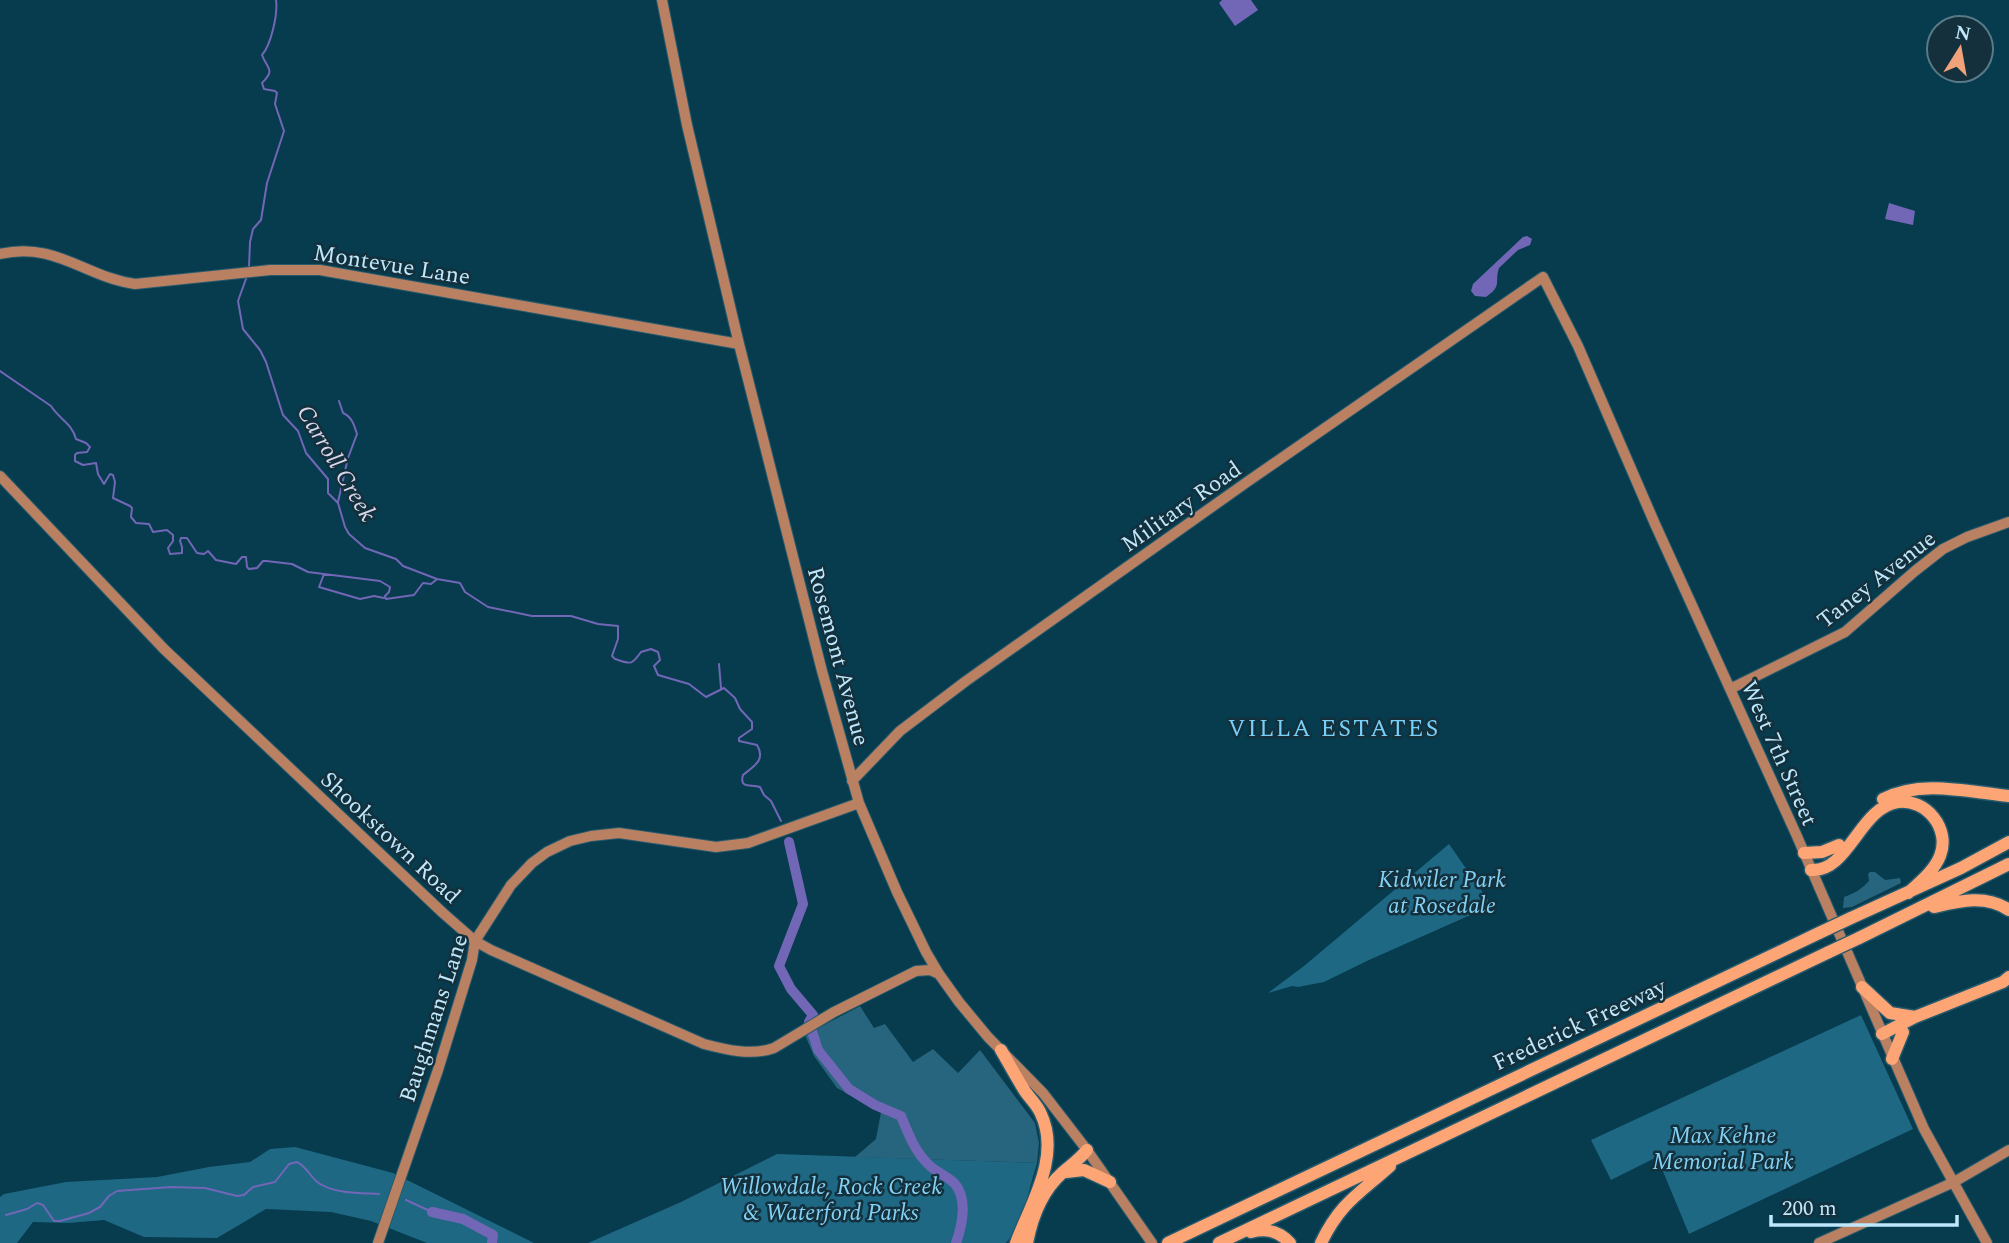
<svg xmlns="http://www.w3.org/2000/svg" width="2009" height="1243" font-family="Spectral,serif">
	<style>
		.green { fill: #1e6884 }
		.forest { fill: #27647d }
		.water { fill: #7267b7 }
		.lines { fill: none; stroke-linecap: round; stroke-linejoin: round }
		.stream { stroke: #7267b7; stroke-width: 2 }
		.river { stroke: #7267b7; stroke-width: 10 }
		.secondary-casing { stroke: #285a6d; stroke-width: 12 }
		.highway-casing { stroke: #285a6d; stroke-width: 15 }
		.secondary { stroke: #b98062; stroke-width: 10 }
		.highway { stroke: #fea576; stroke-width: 12 }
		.highway-bridge-casing { stroke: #285a6d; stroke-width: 15; stroke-linecap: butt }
		.highway-bridge { stroke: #fea576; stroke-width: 12 }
		.labels { text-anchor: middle; stroke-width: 5; stroke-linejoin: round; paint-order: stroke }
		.street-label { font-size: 23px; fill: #bfe8fc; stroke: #13303c }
		.park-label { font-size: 23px; font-style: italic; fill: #83d1f4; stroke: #13303c }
		.water-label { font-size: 24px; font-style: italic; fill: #d8d7ed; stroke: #13303c }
		.neighbourhood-label { font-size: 24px; letter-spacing: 2px; fill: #77d0f7; stroke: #13303c }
	</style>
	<rect width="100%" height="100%" fill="#073b4e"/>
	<path class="green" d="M 1449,844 L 1488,900 L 1484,909 L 1369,960 L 1324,982 L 1298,987 L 1292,986 L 1268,993 L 1304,966 Z
		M 1861,1015 L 1913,1129 L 1689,1234 L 1657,1157 L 1611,1180 L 1591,1140 Z
		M 295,1147 L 393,1173 L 534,1243 L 427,1243 L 371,1221 L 331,1212 L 266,1209 L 217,1238 L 144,1237 L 104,1220 L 68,1223 L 33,1222 L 17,1243 L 0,1243 L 0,1197 L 4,1194 L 66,1182 L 157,1177 L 209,1167 L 250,1162 L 270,1149 Z
		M 777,1154 L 1037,1163 L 1019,1226 L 1006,1243 L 588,1243 L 681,1202 Z"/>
	<path class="forest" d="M 1870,872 L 1875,872 L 1885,880 L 1900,878 L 1901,883 L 1852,907 L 1843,908 L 1844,897 C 1853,894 1862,889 1869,881 L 1868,874 Z
		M 860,1006 L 874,1028 L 885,1024 L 913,1062 L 933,1049 L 958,1073 L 980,1050 L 1035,1123 L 1039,1143 L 1037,1163 L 855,1157 L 876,1139 L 881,1112 L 837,1088 L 814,1056 L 805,1035 Z"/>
	<path class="water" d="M 1222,0 L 1251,0 L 1258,10 L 1235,26 L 1219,3 Z
		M 1889,203 L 1915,211 L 1913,225 L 1885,219 Z
		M 1527,236 L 1532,239 L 1530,245 L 1518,250 L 1499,268 C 1494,283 1503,285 1486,297 L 1475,296 L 1471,291 L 1473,284 L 1523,237 Z"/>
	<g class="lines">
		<path class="stream" d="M 249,267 L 250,242 L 253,229 L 261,220 L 267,183 L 284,131 L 275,104 L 277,93 L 275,91 L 264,89 L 262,83 C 276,69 267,69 262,55 C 271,45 278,14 276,0
			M 247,276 L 238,301 L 243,329 L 260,350 L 266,362 L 283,415 L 298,431 L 306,453 L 328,479 L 328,493 L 338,503 L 345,527 L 349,534 L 365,548 L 396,559 L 403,566 L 437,579 L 460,583 L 465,592 L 488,607 L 532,616 L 571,616 L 598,624 L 618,626 L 618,639 L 612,656 L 615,659 C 631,664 631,666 641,652 L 651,649 L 658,652 L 660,660 L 654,666 L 658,675 L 689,684 L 706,697 L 724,688 L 735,698 L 740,709 L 752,722 L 752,729 L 739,738 L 739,741 L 757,745 C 766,760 754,766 743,775 C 739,789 751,784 760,787 L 764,795 L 771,801 L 781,821
			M 0,371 L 51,406 C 59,419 72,423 76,439 L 86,443 L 90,447 L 87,452 L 77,453 L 75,455 L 75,461 L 83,465 L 96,463 L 98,474 L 104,484 L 110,474 L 113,475 L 115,482 L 113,498 L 130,506 L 132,508 L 131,517 L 136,523 L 149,524 L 153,532 L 167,530 L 173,535 L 173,541 L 168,548 L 170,554 L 182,553 L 182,547 L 180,541 L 181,538 L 187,538 L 197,553 L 204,554 L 208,551 L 216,560 L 236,564 L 242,557 L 246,557 L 247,567 L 249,569 L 257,568 L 263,561 L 266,561 L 292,564 L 308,572 L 380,581 L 390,587 L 389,592 L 385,596 L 386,599 L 414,595 L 423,583 L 431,584 L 436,580
			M 338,502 L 348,458 L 357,434 C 354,425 352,417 343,413 L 339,401
			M 324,574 L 319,587 L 360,599 L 374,596 L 384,598
			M 719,664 L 721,688
			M 406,1200 L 432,1212
			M 6,1215 L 27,1209 L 37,1203 L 43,1205 L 54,1221 L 60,1221 L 89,1213 L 100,1207 L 109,1196 L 117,1191 L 171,1187 L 205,1188 L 237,1196 L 244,1195 L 253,1187 L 275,1182 L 289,1164 L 297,1162 C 308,1167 311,1180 322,1185 C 338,1194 362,1193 379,1194"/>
		<path class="river" d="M 789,842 L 803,904 L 779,966 L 791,989 L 813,1015 L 809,1022 L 818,1050 L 849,1089 L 875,1105 L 901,1116 C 908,1133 914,1150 928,1164 C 935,1172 948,1176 955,1184 C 968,1199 962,1226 956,1243
			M 432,1212 L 463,1219 L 493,1235 L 492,1243"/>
		<defs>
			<path id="secondary" d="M 662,0 L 687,125 L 739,344 L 822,671 L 859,803 L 897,892 L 926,952 L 939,974 L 959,1002 L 988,1037 L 1043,1093 L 1087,1150 L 1152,1243
				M 0,254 C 55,241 85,277 135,284 L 270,270 L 320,270 L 739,344
				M 0,476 L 164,649 L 443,913 L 475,941 L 491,950 L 704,1044 C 727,1050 752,1056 774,1048 L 834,1012 L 916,971 L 930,970 L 939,974
				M 1730,689 L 1845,632 L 1915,571 L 1943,549 L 1967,537 L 2009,522
				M 852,781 L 900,731 L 966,681 L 1247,482 L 1543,277 L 1578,346 L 1655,524 L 1796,834 L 1924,1129 L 1987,1243
				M 378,1243 L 438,1070 L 472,960 L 475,941 L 511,885 L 532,863 L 547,852 L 570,841 L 591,836 L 619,833 L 716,847 L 748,843 L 859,803
				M 1819,1243 L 1954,1182 L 2009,1150"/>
			<path id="highway" d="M 1883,799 C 1922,779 1968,792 2009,796
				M 1804,853 L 1822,852 L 1839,845
				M 1811,870 C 1848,873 1860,807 1898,802 C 1926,798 1951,829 1940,856 C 1934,871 1920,882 1908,893
				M 1934,907 C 1959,901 1986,894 2009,910
				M 1851,918 L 1961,868 L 2009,842
				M 1859,938 L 2009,864
				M 1862,987 L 1890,1013 L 1915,1017
				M 1882,1034 L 1915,1017 L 2003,982 L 2009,977
				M 1001,1050 C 1008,1062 1015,1075 1023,1088 C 1028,1097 1037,1104 1041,1114 C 1061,1157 1031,1203 1016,1243
				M 1892,1059 L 1903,1032
				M 1066,1172 L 1084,1170 L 1110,1182
				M 1251,1232 C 1267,1228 1279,1231 1290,1243
				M 1027,1243 C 1032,1217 1042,1191 1062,1173 C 1071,1165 1080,1159 1087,1150
				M 1168,1243 L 1819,933
				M 1219,1243 L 1829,952
				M 1321,1243 C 1340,1203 1359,1194 1390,1166"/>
		</defs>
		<use href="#secondary" class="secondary-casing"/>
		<use href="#highway" class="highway-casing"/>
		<use href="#secondary" class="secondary"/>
		<use href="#highway" class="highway"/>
		<defs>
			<path id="highway-bridge" d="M 1819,933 L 1851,918
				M 1829,952 L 1859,938"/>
		</defs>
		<use href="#highway-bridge" class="highway-bridge-casing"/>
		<use href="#highway-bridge" class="highway-bridge"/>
	</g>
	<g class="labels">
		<g class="street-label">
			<text transform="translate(392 264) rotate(9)" y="8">Montevue Lane</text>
			<text transform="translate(1181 506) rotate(-35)" y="8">Military Road</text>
			<text transform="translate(1876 579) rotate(-38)" y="8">Taney Avenue</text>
			<text transform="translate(839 656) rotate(75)" y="8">Rosemont Avenue</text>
			<text transform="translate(1780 753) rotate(66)" y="8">West 7th Street</text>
			<text transform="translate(391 837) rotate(43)" y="8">Shookstown Road</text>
			<text transform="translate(433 1018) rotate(-72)" y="8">Baughmans Lane</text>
			<text transform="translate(1579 1024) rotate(-25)" y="8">Frederick Freeway</text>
		</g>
		<g class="park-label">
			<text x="1442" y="887">Kidwiler Park<tspan x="1442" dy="26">at Rosedale</tspan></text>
			<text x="1723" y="1143">Max Kehne<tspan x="1723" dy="26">Memorial Park</tspan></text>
			<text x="831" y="1194">Willowdale, Rock Creek<tspan x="831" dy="26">&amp; Waterford Parks</tspan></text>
		</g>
		<g class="water-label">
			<text transform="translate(337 463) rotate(59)" y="8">Carroll Creek</text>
		</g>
		<g class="neighbourhood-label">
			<text x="1334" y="736">VILLA ESTATES</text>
		</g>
	</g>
	<g transform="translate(1960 49) rotate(11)"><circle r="33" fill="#13303c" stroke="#587a89" stroke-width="2"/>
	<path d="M0-5L12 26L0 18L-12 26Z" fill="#f0a279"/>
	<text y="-10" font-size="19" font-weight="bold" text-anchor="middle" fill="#bfe8fc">N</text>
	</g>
	<path d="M1771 1215v10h186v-10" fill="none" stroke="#bfe8fc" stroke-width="3.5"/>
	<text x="1782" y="1215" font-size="21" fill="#bfe8fc" stroke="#13303c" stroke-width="5" paint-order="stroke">200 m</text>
</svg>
